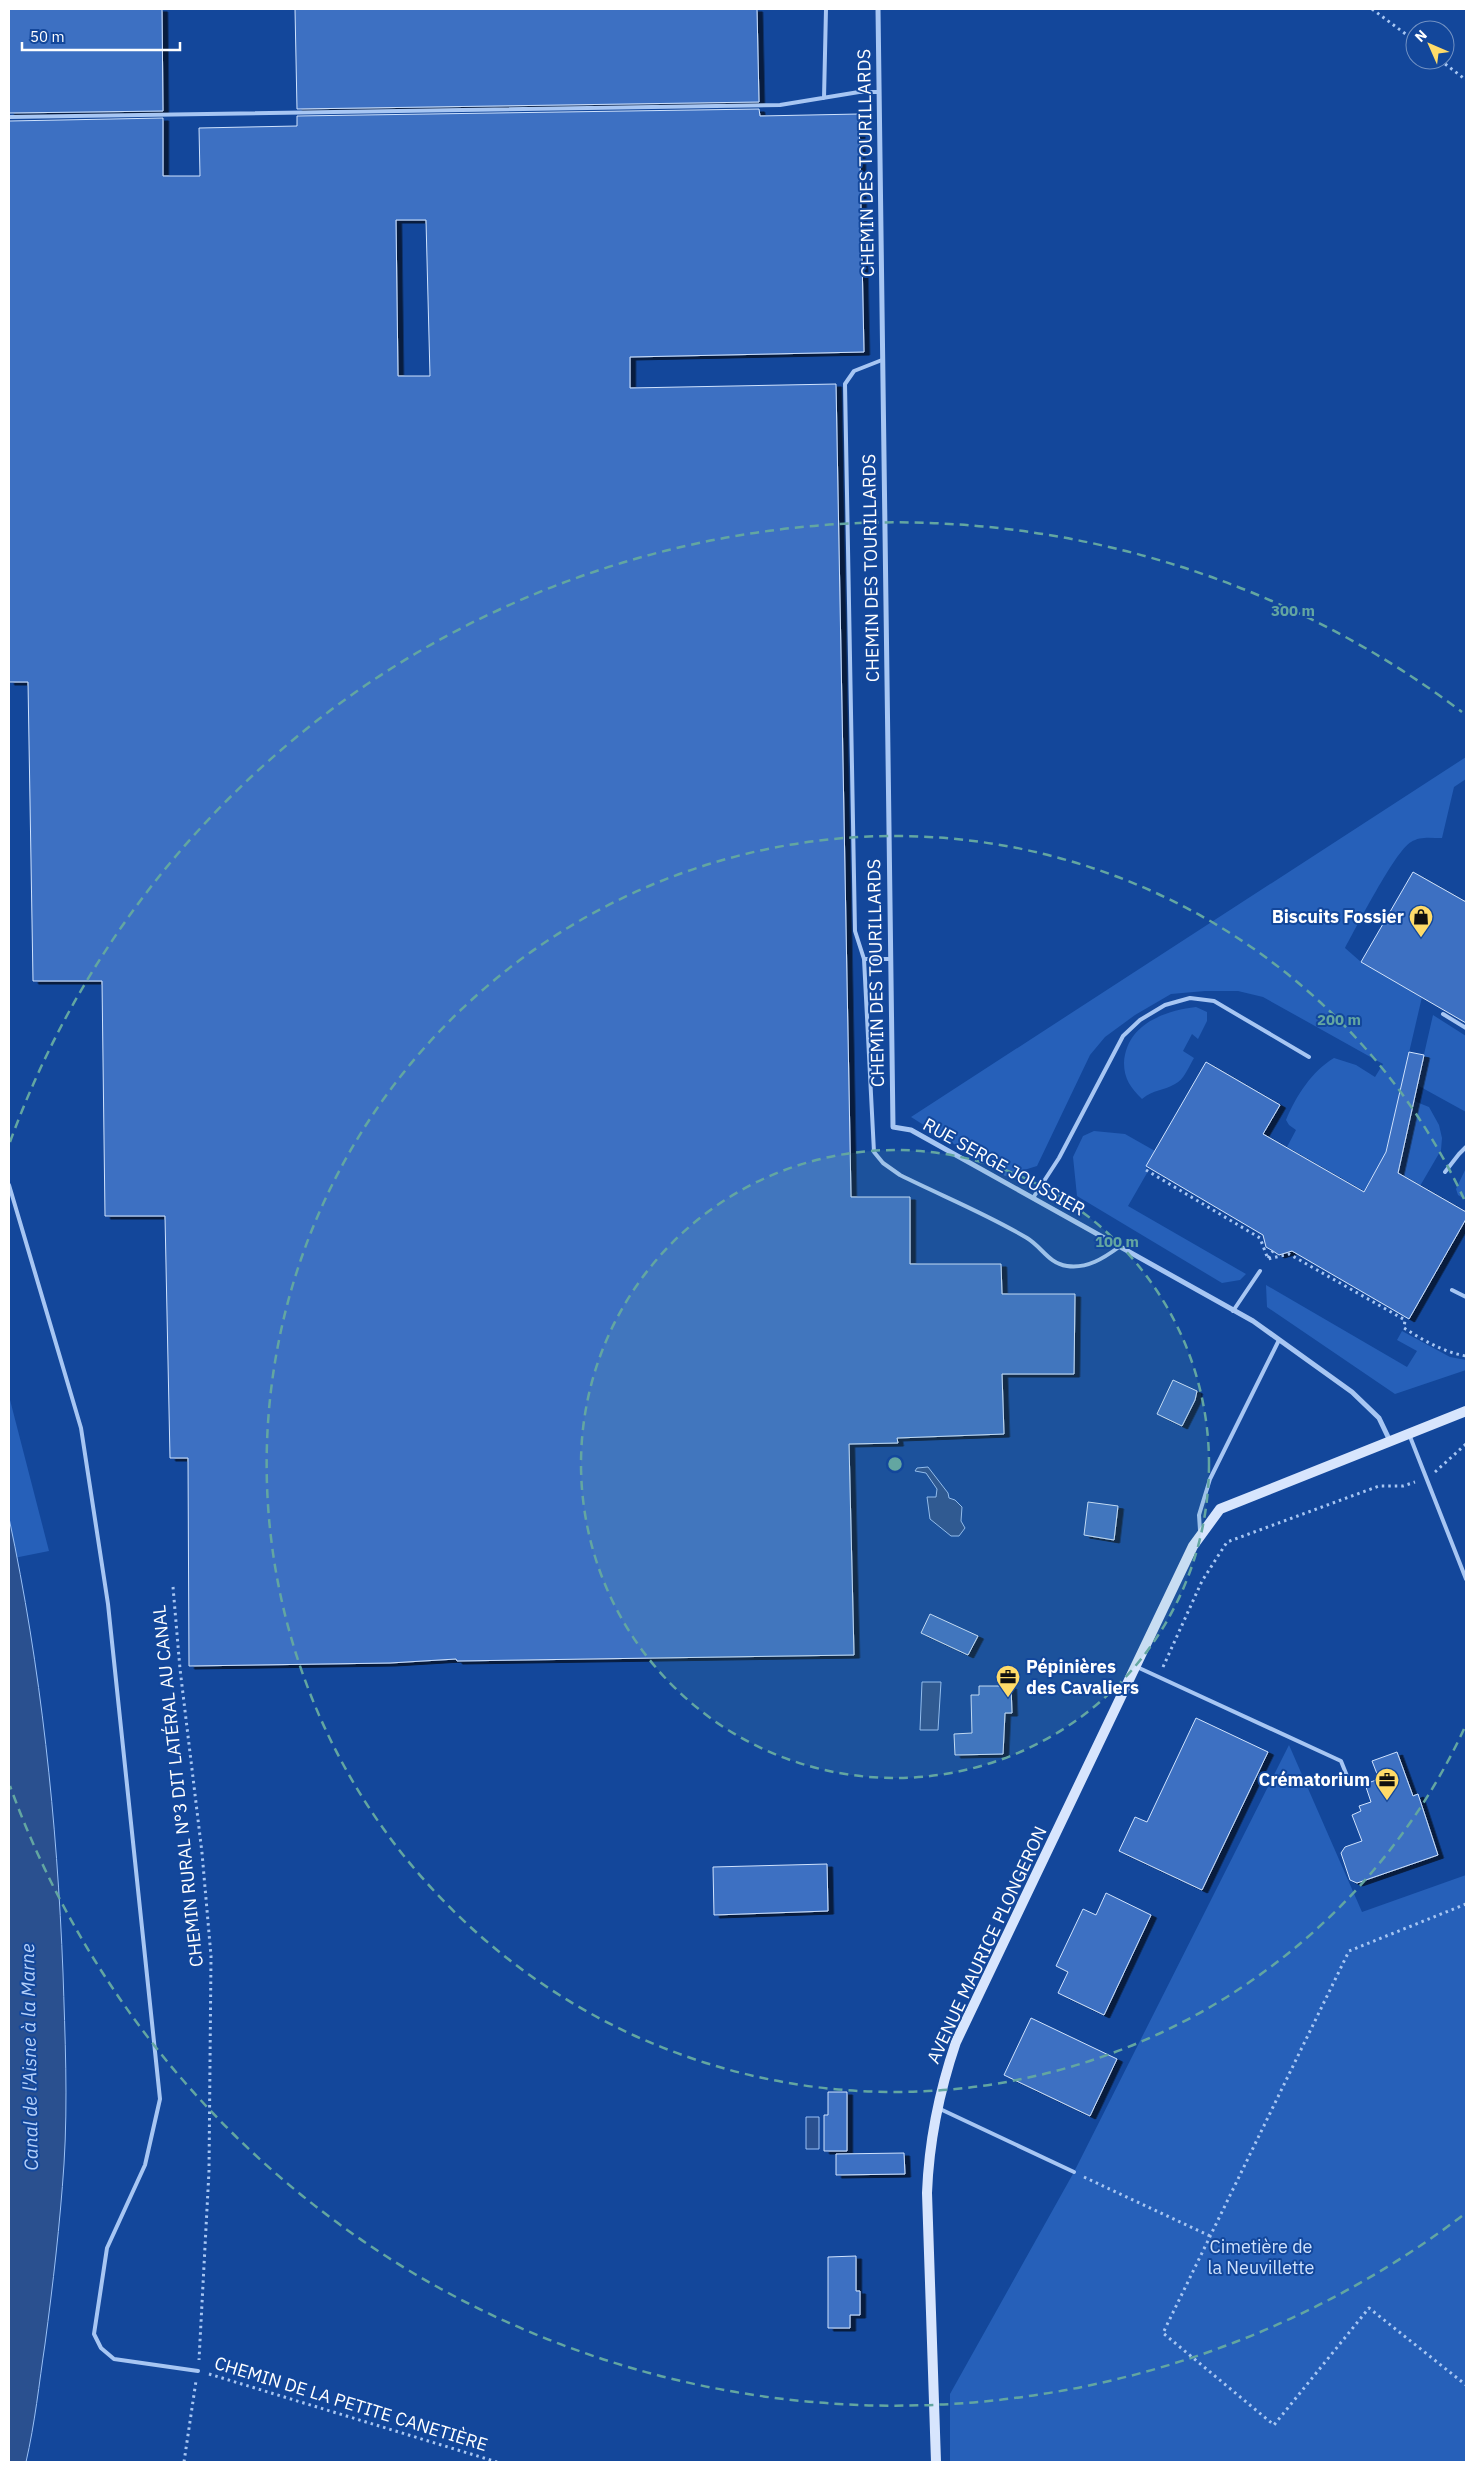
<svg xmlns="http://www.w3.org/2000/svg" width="1475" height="2471" font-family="'IBM Plex Sans',sans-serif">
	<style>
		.green { fill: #2660b9 }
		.water { fill: #2a508f; stroke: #99c0f6 }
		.building { fill: #3c70c2; stroke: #cfe2fd; fill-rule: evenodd; filter: url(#shadow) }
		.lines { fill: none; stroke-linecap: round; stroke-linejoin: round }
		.path { stroke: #a7c6f3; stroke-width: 3; stroke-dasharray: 2.5 4; stroke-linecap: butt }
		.lane { stroke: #a7c6f3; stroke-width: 4 }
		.street { stroke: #a7c6f3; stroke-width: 5 }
		.secondary { stroke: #d7e5fd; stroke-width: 10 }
		.ring { fill: none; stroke: #63a6a1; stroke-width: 2.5; stroke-dasharray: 9 6 }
		.labels { text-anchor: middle; stroke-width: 4; stroke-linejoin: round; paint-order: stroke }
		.street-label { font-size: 18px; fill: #fff; stroke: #13479b }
		.poi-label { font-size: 18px; font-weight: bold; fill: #fff; stroke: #13479b; text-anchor: end }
		.park-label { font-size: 18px; fill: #cfe2fd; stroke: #13479b }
		.water-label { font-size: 19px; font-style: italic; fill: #b4d0fa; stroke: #13479b }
		.centre { fill: #63a6a1; stroke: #13479b; stroke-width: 2.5 }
		.ring-label { font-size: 15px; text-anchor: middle; font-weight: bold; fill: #63a6a1; stroke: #13479b; stroke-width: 4; stroke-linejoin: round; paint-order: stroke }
	</style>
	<defs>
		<filter id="shadow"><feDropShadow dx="5.5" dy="3" stdDeviation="0" flood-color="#0009"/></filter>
	</defs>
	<rect width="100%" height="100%" fill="#13479b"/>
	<path class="green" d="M 1466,757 L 1466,779 L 1454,787 L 1442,838 C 1431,838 1420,836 1411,842 C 1395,851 1356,928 1345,948 L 1361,962 L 1422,997 L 1383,1164 L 1380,1163 L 1364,1191 L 1287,1147 L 1296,1130 L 1289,1125 L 1286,1120 C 1296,1096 1312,1071 1334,1058 L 1356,1065 L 1375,1077 L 1383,1064 L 1263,997 L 1238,991 L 1205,991 L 1171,994 L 1135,1015 L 1105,1037 L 1090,1055 L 1037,1166 L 1005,1176 L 911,1117 Z
		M 1196,1007 L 1207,1012 L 1207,1021 L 1198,1039 L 1192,1034 L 1183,1051 L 1194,1058 C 1189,1066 1184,1080 1175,1084 C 1163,1091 1154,1089 1142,1099 C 1131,1088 1124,1079 1124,1063 C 1126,1025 1163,1011 1196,1007 Z
		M 1433,1015 L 1466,1036 L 1466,1112 L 1417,1085 Z
		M 1414,1101 L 1429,1107 L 1439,1125 L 1442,1138 L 1441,1150 L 1420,1186 L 1398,1173 Z
		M 1094,1131 L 1125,1134 L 1155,1151 L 1146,1166 L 1147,1173 L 1128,1206 L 1246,1274 L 1240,1280 L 1222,1283 L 1077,1196 L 1073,1157 L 1083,1136 Z
		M 1466,1168 L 1466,1200 L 1458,1195 L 1456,1189 Z
		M 1266,1285 L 1407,1367 L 1417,1351 L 1397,1340 L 1402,1331 L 1450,1357 L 1466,1360 L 1466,1370 L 1395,1394 L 1267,1307 Z
		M 9,1396 L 49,1551 L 9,1559 Z
		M 1289,1745 L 1362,1912 L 1466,1875 L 1466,2462 L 950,2462 L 950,2394 L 1074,2172 Z"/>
	<path class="water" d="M 928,1467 L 948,1493 L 949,1498 L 955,1500 L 962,1507 L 961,1521 L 965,1528 L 959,1536 L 951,1536 L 930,1519 L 927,1497 L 936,1497 L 937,1489 L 926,1473 L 915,1471 L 917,1468 Z
		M 9,1518 C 41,1668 57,1820 63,1973 C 65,2036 68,2100 64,2164 C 60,2224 53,2284 45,2344 C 39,2384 35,2423 26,2462 L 9,2462 Z
		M 922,1682 L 941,1682 L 938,1730 L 920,1730 Z
		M 806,2117 L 819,2117 L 819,2149 L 806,2149 Z"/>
	<path class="building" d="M 9,9 L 162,9 L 163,111 L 9,113 Z
		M 295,9 L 757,9 L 759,102 L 297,109 Z
		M 759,109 L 760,116 L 859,114 L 864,352 L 630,357 L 630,388 L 836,384 L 851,1197 L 910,1197 L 910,1264 L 1001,1264 L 1002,1294 L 1075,1294 L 1074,1374 L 1002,1374 L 1004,1434 L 897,1438 L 898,1443 L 849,1444 L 854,1655 L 457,1661 L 456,1659 L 390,1663 L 189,1666 L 188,1458 L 170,1458 L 165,1216 L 105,1216 L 102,981 L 33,981 L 28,682 L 9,682 L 9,121 L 163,118 L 163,176 L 200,176 L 199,128 L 297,126 L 297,116 ZM 396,220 L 426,220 L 430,376 L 398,376 Z
		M 1413,872 L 1466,902 L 1466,1023 L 1361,962 Z
		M 1409,1052 L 1424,1055 L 1398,1173 L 1466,1212 L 1466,1219 L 1409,1319 L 1292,1251 L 1279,1255 L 1273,1251 L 1266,1247 L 1263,1235 L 1146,1166 L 1206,1062 L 1280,1105 L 1263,1134 L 1364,1192 L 1386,1152 Z
		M 1173,1380 L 1197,1391 L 1195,1400 L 1182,1426 L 1157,1414 Z
		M 1088,1502 L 1118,1506 L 1114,1540 L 1084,1535 Z
		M 930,1614 L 978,1636 L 968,1655 L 921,1633 Z
		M 979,1686 L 1011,1686 L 1012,1713 L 1005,1713 L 1003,1754 L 955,1755 L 954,1734 L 972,1733 L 971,1695 L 979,1695 Z
		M 1196,1718 L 1268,1752 L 1202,1890 L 1119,1851 L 1135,1817 L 1147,1822 Z
		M 1397,1752 L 1413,1796 L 1418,1794 L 1438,1855 L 1357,1883 L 1350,1880 L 1341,1853 L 1345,1847 L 1362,1841 L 1352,1815 L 1361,1811 L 1359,1806 L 1371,1802 L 1365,1784 L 1379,1779 L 1372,1761 Z
		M 827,1864 L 828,1911 L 714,1915 L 713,1867 Z
		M 1106,1893 L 1151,1915 L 1104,2015 L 1058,1993 L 1068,1972 L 1056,1966 L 1083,1909 L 1096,1915 Z
		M 1031,2018 L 1117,2059 L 1090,2116 L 1004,2075 Z
		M 828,2092 L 847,2092 L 847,2151 L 824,2151 L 824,2115 L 828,2115 Z
		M 904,2153 L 905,2174 L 836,2175 L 836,2154 Z
		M 856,2256 L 856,2291 L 860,2291 L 860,2315 L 850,2315 L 850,2328 L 828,2328 L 828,2257 Z"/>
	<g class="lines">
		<path class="path" d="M 1372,9 L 1415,41
			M 1440,60 L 1466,80
			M 1146,1170 L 1260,1238 L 1268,1259 L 1289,1254 L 1405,1320 L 1404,1328 C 1423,1340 1443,1352 1466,1356
			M 1268,1258 L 1273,1251
			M 1435,1472 L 1466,1444
			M 173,1587 L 180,1669 L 202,1853 L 211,1956 L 209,2171 L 199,2360
			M 1163,1667 L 1202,1581 L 1227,1542 L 1379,1486 L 1403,1486 L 1415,1482
			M 1466,1904 L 1349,1951 L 1163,2333 L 1274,2425 L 1369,2308 L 1466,2385
			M 1084,2177 L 1210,2236
			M 209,2374 L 497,2462
			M 184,2462 L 196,2381"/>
		<path class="lane" d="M 824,98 L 826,9
			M 9,117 L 780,105 L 859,92 L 879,92
			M 882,360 L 854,371 L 845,384 L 855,931 L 864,959 L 889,959
			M 864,959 L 874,1152 L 883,1163 L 900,1175 C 942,1196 987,1214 1027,1238 C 1042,1247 1048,1263 1067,1266 C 1087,1269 1104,1258 1119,1247
			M 1443,1014 L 1466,1028
			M 1445,1172 L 1459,1154 L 1466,1147
			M 9,1185 L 81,1428 L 108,1604 L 160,2099 L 145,2165 L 107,2248 L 94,2334 L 101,2348 L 114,2359 L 198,2371
			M 1033,1198 L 1059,1158 L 1123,1036 L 1140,1020 L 1165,1005 L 1190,998 L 1214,1001 L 1309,1057
			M 1452,1290 L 1466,1297
			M 1233,1311 L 1260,1271
			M 1409,1434 L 1466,1579
			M 1200,1530 L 1199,1515 L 1210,1479 L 1279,1340
			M 1137,1667 L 1341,1761 L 1351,1786
			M 938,2108 L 1074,2172"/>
		<path class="street" d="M 878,9 L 893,1127 L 911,1130 L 1253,1321 L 1352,1392 L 1379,1418 L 1390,1441"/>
		<path class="secondary" d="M 936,2462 L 927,2193 C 929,2140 939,2092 956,2042 L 1193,1546 L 1220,1509 L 1466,1411"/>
	</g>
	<circle cx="895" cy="1464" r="314" fill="#63a6a1" fill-opacity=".12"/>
	<g class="ring">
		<circle cx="895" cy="1464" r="314"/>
		<path d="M1464 1729A628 628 0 1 1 1464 1199"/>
		<path d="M1462 2216A942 942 0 0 1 10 1786M10 1142A942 942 0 0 1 1462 712"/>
	</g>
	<defs>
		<symbol id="shop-pin" viewBox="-11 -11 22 30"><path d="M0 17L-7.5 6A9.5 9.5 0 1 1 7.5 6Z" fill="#ffdb69" stroke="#13479b"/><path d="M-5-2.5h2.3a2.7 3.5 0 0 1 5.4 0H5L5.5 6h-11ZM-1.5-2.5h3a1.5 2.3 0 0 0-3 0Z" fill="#111"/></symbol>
		<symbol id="office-pin" viewBox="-11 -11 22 30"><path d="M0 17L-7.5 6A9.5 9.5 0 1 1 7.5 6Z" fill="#ffdb69" stroke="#13479b"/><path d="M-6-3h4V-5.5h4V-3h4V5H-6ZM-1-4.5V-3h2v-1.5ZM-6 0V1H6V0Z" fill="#111"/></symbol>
	</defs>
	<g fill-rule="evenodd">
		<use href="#shop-pin" x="1407" y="903" width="28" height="38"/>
		<use href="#office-pin" x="994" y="1663" width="28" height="38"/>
		<use href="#office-pin" x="1373" y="1766" width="28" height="38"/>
	</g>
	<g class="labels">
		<g class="street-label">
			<text transform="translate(866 163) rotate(-91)" y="6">CHEMIN DES TOURILLARDS</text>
			<text transform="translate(871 568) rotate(-91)" y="6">CHEMIN DES TOURILLARDS</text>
			<text transform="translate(876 973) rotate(-91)" y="6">CHEMIN DES TOURILLARDS</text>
			<text transform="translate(1004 1167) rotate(29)" y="6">RUE SERGE JOUSSIER</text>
			<text transform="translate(178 1786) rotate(-96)" y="6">CHEMIN RURAL N°3 DIT LATÉRAL AU CANAL</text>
			<text transform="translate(987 1945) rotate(-65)" y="6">AVENUE MAURICE PLONGERON</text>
			<text transform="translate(351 2404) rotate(17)" y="6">CHEMIN DE LA PETITE CANETIÈRE</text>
		</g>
		<g class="poi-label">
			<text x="1404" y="923">Biscuits Fossier</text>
			<text x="1026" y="1673" text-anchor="start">Pépinières<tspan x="1026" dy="21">des Cavaliers</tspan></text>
			<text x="1370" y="1786">Crématorium</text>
		</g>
		<g class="park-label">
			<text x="1261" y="2253">Cimetière de<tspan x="1261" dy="21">la Neuvillette</tspan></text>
		</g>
		<g class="water-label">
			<text transform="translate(29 2057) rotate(-91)" y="7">Canal de l'Aisne à la Marne</text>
		</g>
	</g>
	<circle cx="895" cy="1464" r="8" class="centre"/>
	<g class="ring-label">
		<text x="1293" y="616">300 m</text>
		<text x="1339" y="1025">200 m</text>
		<text x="1117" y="1247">100 m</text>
	</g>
	<rect width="1475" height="2471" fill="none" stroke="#ffffff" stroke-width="20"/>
	<g transform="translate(1430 45) rotate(315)"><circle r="24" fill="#13479b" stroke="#7191c3"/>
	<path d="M0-4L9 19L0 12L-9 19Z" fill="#ffdb69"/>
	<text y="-8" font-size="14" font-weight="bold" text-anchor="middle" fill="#ffffff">N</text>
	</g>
	<path d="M22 42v8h158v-8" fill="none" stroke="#ffffff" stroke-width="2.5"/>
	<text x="30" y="42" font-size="15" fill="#ffffff" stroke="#13479b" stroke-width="4" paint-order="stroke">50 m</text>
</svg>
